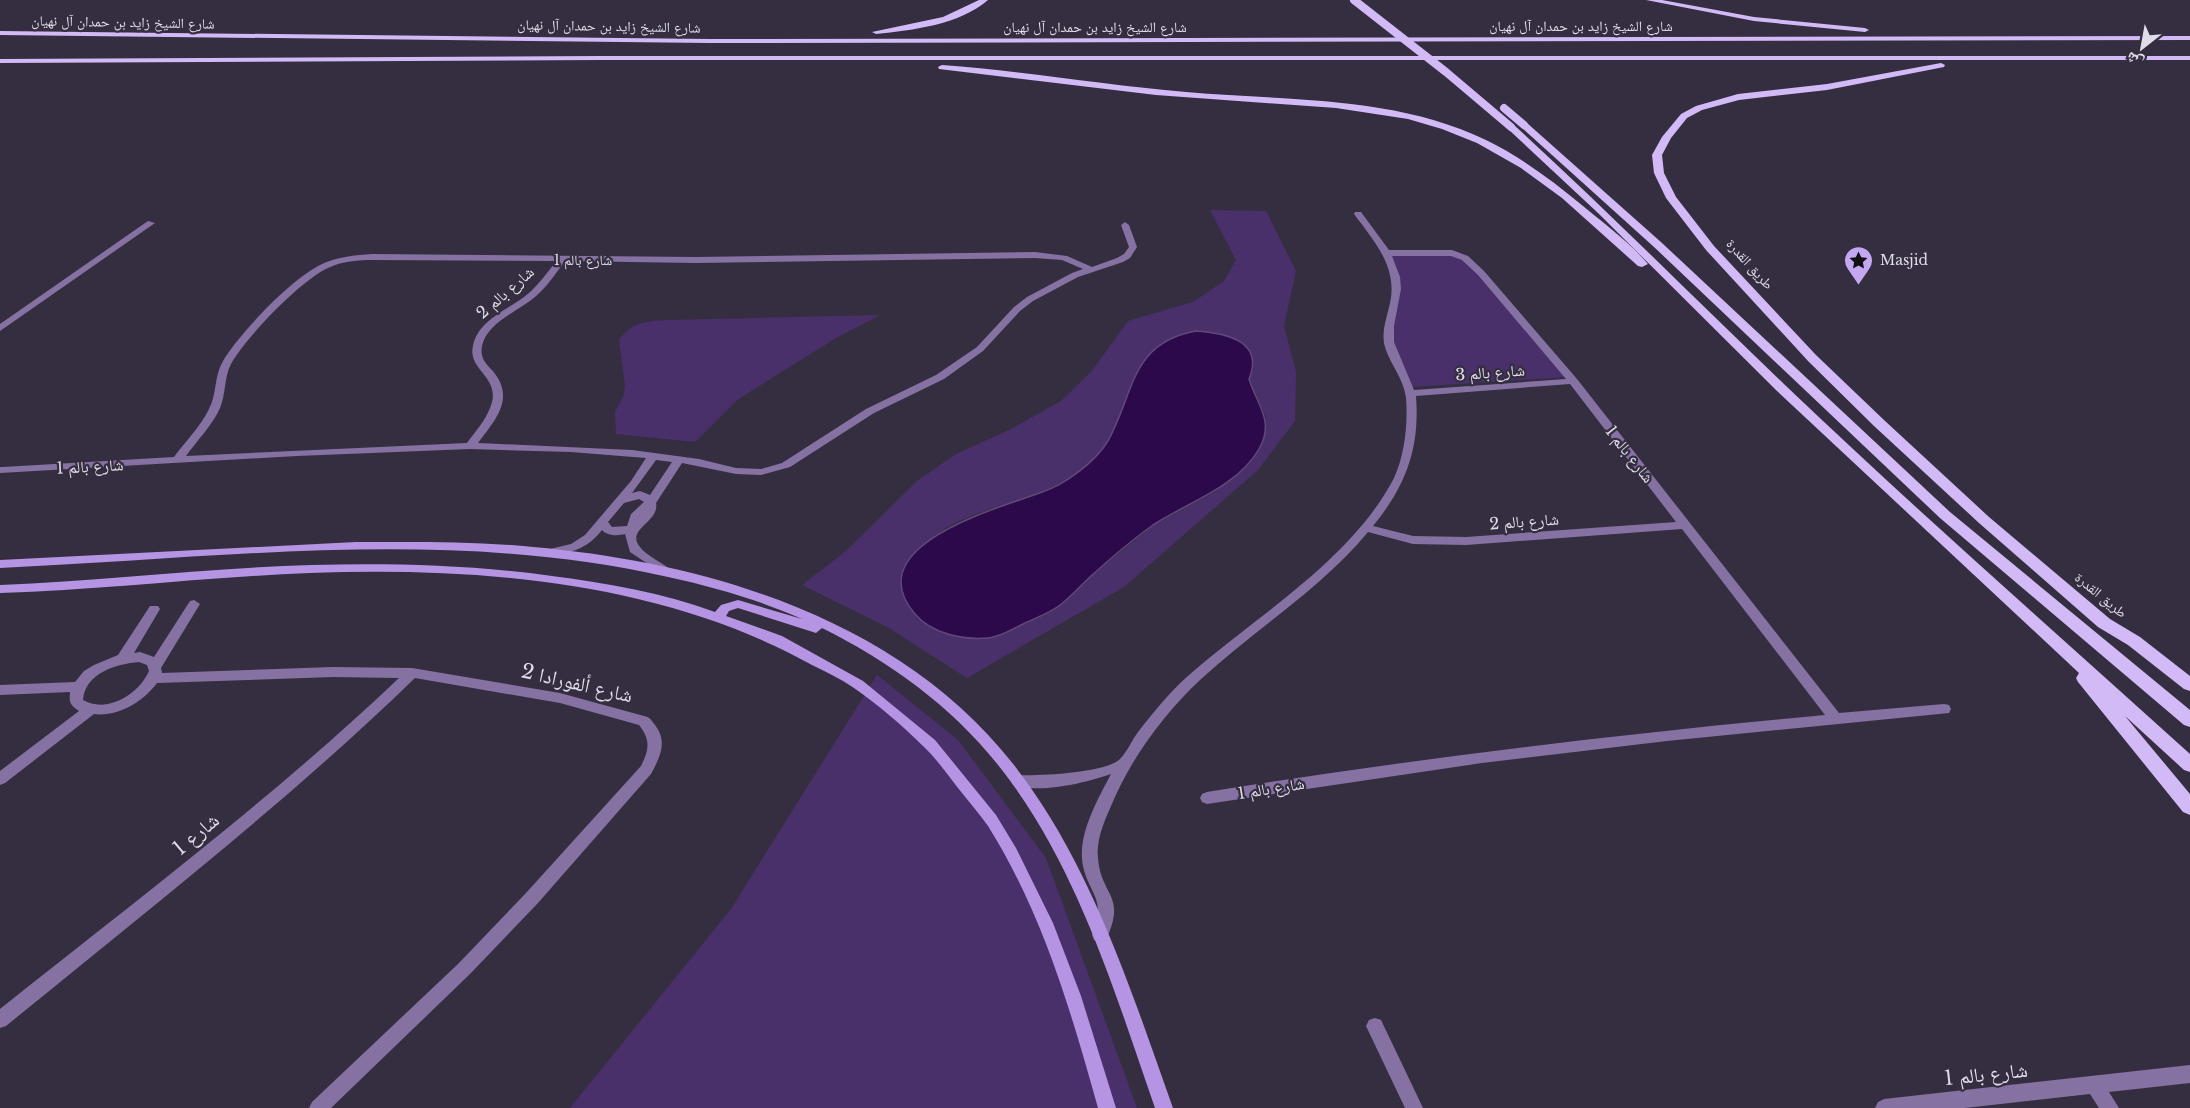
<svg xmlns="http://www.w3.org/2000/svg" width="2190" height="1108" font-family="'Libre Baskerville','Noto Naskh Arabic',serif">
	<style>
		.green { fill: #49306a; fill-rule: evenodd }
		.water { fill: #2c094b; stroke: #62487a; stroke-width: 1.5 }
		.lines { fill: none; stroke-linecap: round; stroke-linejoin: round }
		.street { fill: #8572a3; fill-rule: evenodd }
		.secondary { fill: #b594e3; fill-rule: evenodd }
		.primary { fill: #d2baf7; fill-rule: evenodd }
		.primary-bridge { stroke: #d2baf7; stroke-width: 8 }
		.labels { text-anchor: middle; stroke-width: 4.5; stroke-linejoin: round; paint-order: stroke }
		.far-street-label { font-size: 14px; fill: #e0dce8; stroke: #352e40 }
		.far-poi-label { font-size: 14px; fill: #e0dce8; stroke: #352e40; text-anchor: start }
		.street-label { font-size: 16px; fill: #e0dce8; stroke: #352e40 }
		.near-street-label { font-size: 20px; fill: #e0dce8; stroke: #352e40 }
	</style>
	<rect width="100%" height="100%" fill="#352e40"/>
	<path class="green" d="M 1210,210 L 1266,211 L 1296,271 L 1284,326 L 1296,372 L 1295,421 L 1258,470 L 1124,587 L 967,678 L 889,628 L 802,585 L 846,551 L 917,481 L 956,454 L 1011,429 L 1061,401 L 1091,372 L 1128,321 L 1193,302 L 1224,281 L 1236,260 ZM 1254,368 L 1249,379 L 1266,417 L 1258,450 L 1215,492 L 1154,525 L 1092,575 L 1060,605 L 916,551 C 926,543 936,534 946,528 C 998,498 1071,498 1107,442 C 1113,434 1116,422 1121,413 Z
		M 1451,255 L 1468,263 L 1566,377 L 1411,387 L 1390,334 L 1398,303 L 1389,256 Z
		M 880,315 L 836,338 L 737,400 L 695,442 L 616,434 L 615,412 L 624,395 L 625,385 L 619,340 C 632,322 646,321 668,320 Z
		M 877,675 L 958,740 L 1046,858 L 1137,1108 L 570,1108 L 731,909 Z"/>
	<path class="water" d="M 1196,331 C 1224,333 1265,340 1249,379 C 1257,405 1275,421 1259,449 C 1236,488 1188,502 1153,525 C 1132,540 1111,558 1091,576 C 1081,585 1072,596 1060,605 C 1050,613 1035,618 1023,624 C 1013,629 999,637 988,638 C 963,640 932,634 915,614 C 856,545 1000,508 1042,492 C 1066,484 1095,462 1108,441 C 1135,392 1130,343 1196,331 Z"/>
	<g class="lines">
		<path class="street" d="M 1355,212 L 1361,212 L 1389,250 L 1452,250 L 1468,256 L 1484,271 L 1577,379 L 1839,713 L 1944,704 L 1949,705 L 1951,709 L 1949,713 L 1667,741 L 1482,763 L 1207,804 L 1202,802 L 1200,798 L 1202,794 L 1207,792 C 1412,759 1618,734 1825,715 L 1682,529 L 1466,545 L 1413,544 L 1368,532 C 1320,590 1255,629 1200,680 C 1163,715 1131,758 1111,806 C 1104,822 1096,840 1098,858 C 1101,897 1127,894 1106,940 L 1100,942 L 1094,940 L 1092,935 C 1109,897 1085,892 1082,859 C 1080,830 1098,799 1111,774 C 1085,783 1040,794 1013,785 L 1011,781 L 1013,777 L 1018,775 C 1039,776 1106,773 1120,759 C 1127,752 1132,740 1138,732 C 1155,710 1174,687 1196,669 C 1263,612 1353,557 1394,478 C 1405,454 1408,423 1406,398 C 1404,378 1388,362 1384,343 C 1382,329 1387,317 1390,303 C 1398,267 1374,241 1354,214 ZM 1392,256 L 1451,256 L 1462,260 L 1478,275 L 1566,379 L 1414,390 L 1394,342 L 1394,326 L 1401,289 L 1400,277 ZM 1570,384 L 1676,522 L 1466,537 L 1413,536 L 1373,526 C 1406,486 1420,448 1416,396 Z
			M 148,221 L 155,223 L 0,331 L 0,324 Z
			M 1125,222 L 1129,225 L 1137,247 L 1130,258 L 1123,262 L 1078,277 L 1033,301 L 1020,311 L 983,351 L 944,379 L 874,413 L 790,467 L 761,475 L 736,474 L 682,463 L 656,503 C 660,522 625,529 640,547 C 646,555 659,561 667,567 L 669,570 L 663,574 L 630,552 L 625,534 C 618,536 607,536 602,530 C 589,547 574,552 554,556 L 548,552 L 550,549 L 571,544 L 585,535 L 631,481 L 646,458 L 571,452 L 470,449 L 297,456 L 0,473 L 0,467 L 3,467 L 174,457 C 185,442 201,426 209,409 C 217,394 214,376 223,361 C 240,333 290,280 320,265 C 336,257 355,255 373,254 L 696,257 L 1035,252 L 1067,256 L 1092,267 L 1117,258 L 1124,254 L 1129,247 L 1121,225 ZM 1035,258 L 1062,260 L 1083,269 L 1072,273 L 1027,297 L 1014,307 L 977,347 L 936,375 L 866,409 L 782,463 L 761,469 L 736,468 L 699,459 L 632,450 L 478,443 C 496,419 516,398 492,370 C 485,363 480,357 482,346 C 487,322 519,311 535,297 C 547,287 556,273 565,261 L 696,263 ZM 373,260 L 556,261 C 548,272 539,284 529,293 C 511,309 478,319 473,346 C 467,371 503,377 490,408 C 485,421 475,432 467,443 L 186,456 C 196,442 214,423 220,408 C 226,394 224,377 231,364 C 246,337 301,280 328,268 C 342,261 358,260 373,260 ZM 656,460 L 672,462 L 650,495 L 640,491 L 632,493 ZM 639,499 L 644,502 L 631,514 L 627,526 L 612,527 L 608,522 L 624,503 Z
			M 194,600 L 200,604 L 161,668 L 162,673 L 333,667 L 412,668 L 560,693 L 644,716 C 650,717 651,720 655,725 C 668,742 660,757 651,774 L 538,903 L 470,974 L 331,1108 L 309,1108 L 312,1102 L 458,964 L 526,893 L 641,766 C 649,750 651,740 639,725 L 560,703 L 415,678 C 286,803 144,913 6,1026 L 0,1028 L 0,1009 C 135,901 274,797 399,678 L 333,677 L 157,683 C 143,702 118,717 94,714 L 5,783 L 0,785 L 0,771 L 79,711 C 70,705 69,703 70,692 L 0,695 L 0,685 L 75,682 L 84,671 L 94,665 L 118,655 L 150,606 L 158,606 L 160,609 L 134,653 L 140,652 L 154,657 L 190,601 ZM 139,662 L 147,665 L 149,671 C 139,694 107,714 83,700 C 85,673 116,664 139,662 Z
			M 1375,1018 L 1381,1020 L 1423,1108 L 1405,1108 L 1366,1026 L 1369,1020 Z
			M 2190,1065 L 2190,1083 L 2109,1092 L 2119,1108 L 2099,1108 L 2090,1094 L 1965,1108 L 1875,1108 L 1878,1102 L 1884,1099 Z"/>
		<path class="secondary" d="M 356,542 C 415,542 474,541 533,547 C 715,563 911,623 1023,777 C 1094,873 1133,996 1173,1108 L 1155,1108 C 1115,993 1078,868 1002,770 C 955,709 891,662 822,628 L 816,633 L 738,608 L 729,611 L 726,616 L 782,636 L 863,681 L 935,740 L 996,815 L 1016,848 L 1053,923 L 1081,996 L 1116,1108 L 1098,1108 C 1071,1011 1042,912 988,826 C 979,813 968,801 958,788 C 947,774 936,758 923,746 C 903,726 877,704 854,688 C 841,679 826,672 812,665 C 661,581 479,567 310,573 C 206,577 103,590 0,593 L 0,585 C 104,581 208,568 312,565 C 392,563 472,565 552,576 C 607,583 663,593 715,612 L 721,605 L 738,600 L 802,619 C 759,600 714,587 668,577 C 449,527 222,558 0,568 L 0,560 Z"/>
		<path class="primary" d="M 979,0 L 988,0 C 959,25 913,30 876,34 L 872,32 L 943,17 Z
			M 1646,0 L 1662,0 L 1754,17 L 1865,28 L 1869,30 L 1865,32 L 1754,21 Z
			M 0,31 L 710,39 L 2190,36 L 2190,40 L 710,43 L 0,35 Z
			M 600,56 L 2190,56 L 2190,60 L 600,60 L 0,63 L 0,59 Z
			M 1941,63 L 1945,65 L 1944,67 L 1827,90 L 1739,100 L 1702,110 L 1687,118 L 1671,138 L 1662,155 L 1664,173 L 1676,197 L 1714,246 L 1816,355 L 1884,420 L 1989,517 L 2110,619 L 2140,637 L 2190,676 L 2190,691 L 2184,689 L 2128,645 L 2098,627 L 1979,523 L 1874,426 L 1808,361 L 1706,250 L 1666,198 L 1654,173 L 1652,155 L 1662,137 L 1681,114 L 1696,106 L 1738,94 L 1827,84 Z
			M 942,65 C 1024,71 1105,85 1186,92 C 1286,101 1393,95 1486,140 C 1521,157 1553,181 1583,206 C 1605,224 1630,243 1648,264 L 1642,267 L 1638,266 L 1562,198 L 1521,168 L 1477,143 L 1442,129 L 1408,119 L 1336,108 L 1156,95 L 939,69 L 938,67 Z
			M 1521,123 L 1527,123 L 1662,243 L 1950,512 L 2190,710 L 2190,727 L 2184,725 L 1940,518 L 1654,247 L 1521,127 Z
			M 1508,125 L 1514,125 C 1607,210 1695,299 1785,385 C 1917,511 2055,632 2190,754 L 2190,772 L 2184,770 L 2125,716 L 2190,794 L 2190,815 L 2183,812 L 2078,682 L 2076,678 L 2079,673 L 1777,391 L 1598,213 L 1508,129 Z"/>
		<path class="primary-bridge" d="M 1354,0 L 1446,72 L 1511,127
			M 1504,108 L 1524,125"/>
	</g>
	<defs>
		<symbol id="sight-pin" viewBox="-11 -11 22 30"><path d="M0 17L-7.5 6A9.5 9.5 0 1 1 7.5 6Z" fill="#c4a7f1" stroke="#352e40"/><path d="M0-6L1.8-2.2L6-1.7L2.9 1.2L3.7 5.4L0 3.3L-3.7 5.4L-2.9 1.2L-6-1.7L-1.8-2.2Z" fill="#111"/></symbol>
	</defs>
	<g fill-rule="evenodd">
		<use href="#sight-pin" x="1842" y="244" width="33" height="45"/>
	</g>
	<g class="labels">
		<g class="far-street-label">
			<text transform="translate(123 22) rotate(1)" y="5">شارع الشيخ زايد بن حمدان آل نهيان</text>
			<text transform="translate(609 26) rotate(1)" y="5">شارع الشيخ زايد بن حمدان آل نهيان</text>
			<text x="1581" y="31">شارع الشيخ زايد بن حمدان آل نهيان</text>
			<text x="1095" y="32">شارع الشيخ زايد بن حمدان آل نهيان</text>
			<text x="583" y="265">شارع بالم 1</text>
			<text transform="translate(1750 264) rotate(48)" y="5">طريق القدرة</text>
			<text transform="translate(2101 595) rotate(39)" y="5">طريق القدرة</text>
		</g>
		<g class="far-poi-label">
			<text x="1880" y="265">Masjid</text>
		</g>
		<g class="street-label">
			<text transform="translate(505 292) rotate(-41)" y="6">شارع بالم 2</text>
			<text transform="translate(1490 372) rotate(-4)" y="6">شارع بالم 3</text>
			<text transform="translate(1630 454) rotate(52)" y="6">شارع بالم 1</text>
			<text transform="translate(90 466) rotate(-3)" y="6">شارع بالم 1</text>
			<text transform="translate(1524 521) rotate(-4)" y="6">شارع بالم 2</text>
			<text transform="translate(1271 788) rotate(-9)" y="6">شارع بالم 1</text>
		</g>
		<g class="near-street-label">
			<text transform="translate(577 683) rotate(13)" y="7">شارع ألفورادا 2</text>
			<text transform="translate(196 834) rotate(-40)" y="7">شارع 1</text>
			<text transform="translate(1986 1074) rotate(-6)" y="7">شارع بالم 1</text>
		</g>
	</g>
	<g transform="translate(2142 48) rotate(211)" stroke="#352e40" stroke-width="4.5" paint-order="stroke">
	<path d="M0-4.5L10 22L0 15L-10 22Z" fill="#e0dce8"/>
	<text y="-9" font-size="16" font-weight="bold" text-anchor="middle" fill="#e0dce8">ش</text>
	</g>
</svg>
